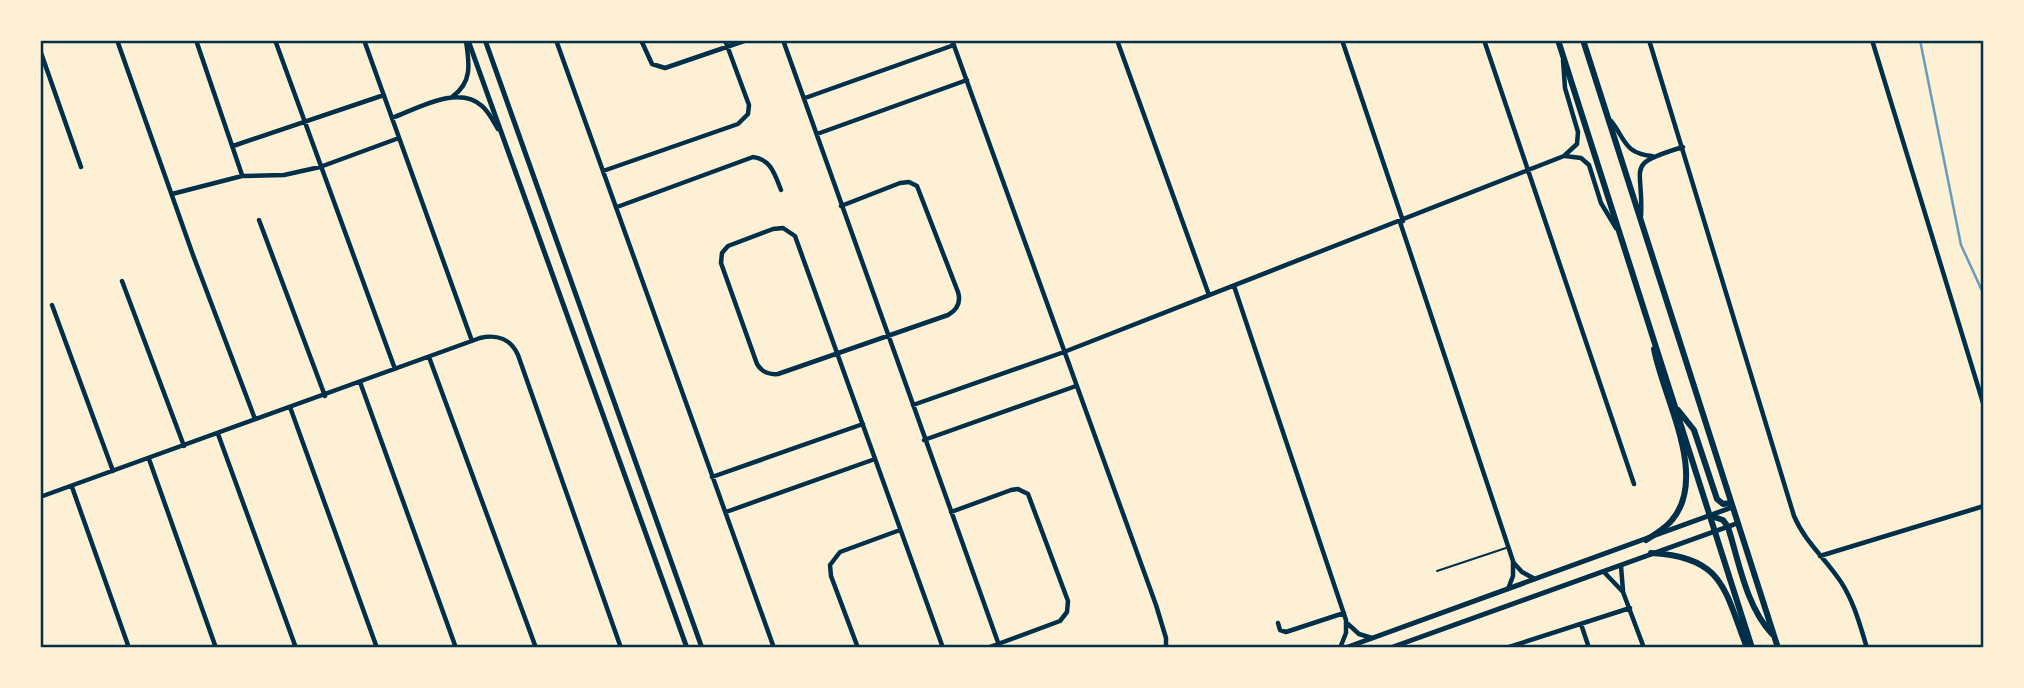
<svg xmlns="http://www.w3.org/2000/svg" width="2024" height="688" font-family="'Fira Sans',sans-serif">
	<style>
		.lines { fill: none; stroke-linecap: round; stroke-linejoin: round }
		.stream { stroke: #669bbc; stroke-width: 2.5 }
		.service { stroke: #003049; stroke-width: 2 }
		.minor { stroke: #003049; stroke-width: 4.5 }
		.tertiary { stroke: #003049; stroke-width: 5 }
		.primary { stroke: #003049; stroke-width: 6 }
		.neatline { fill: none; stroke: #003049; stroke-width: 2.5 }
	</style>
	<rect width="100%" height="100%" fill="#fdf0d5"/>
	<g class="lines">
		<path class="stream" d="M 1920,40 L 1961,245 L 1984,295"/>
		<path class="service" d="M 1437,571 L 1506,548"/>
		<path class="minor" d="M 117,40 L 193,255 L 255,419
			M 196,40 L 242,175
			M 275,40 L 395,369
			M 364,40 L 472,341
			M 556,40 L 774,648
			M 641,40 L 652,64 L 665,68 L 747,40
			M 783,40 L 1000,648
			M 952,40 L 1156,605 L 1166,638 L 1166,648
			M 1117,40 L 1209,295
			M 1342,40 L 1403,221
			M 1484,40 L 1634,484
			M 1649,40 L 1794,516 C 1805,542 1826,559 1841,582 C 1854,602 1860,625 1867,648
			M 1872,40 L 1984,406
			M 40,50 L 81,167
			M 453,96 C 473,82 469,62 466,41
			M 805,98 L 954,45
			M 392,118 C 417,109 458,84 482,106 C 489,112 493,121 498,129
			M 1611,121 C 1626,140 1624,153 1652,156
			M 817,134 L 967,80
			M 233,146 L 384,95
			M 1565,156 L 1581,158 L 1589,165 L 1601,203 L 1616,228
			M 603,171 L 738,124 L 748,114 L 749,105 L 725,40
			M 172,194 L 242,176 L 284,175 L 320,167 L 399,138
			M 841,206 L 900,183 L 909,182 L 917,186 L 958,292 C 961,302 957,310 948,315 L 778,374 C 768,375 762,372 757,364 L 721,263 L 722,253 L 728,246 L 773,229 L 783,228 L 795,236 L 943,648
			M 617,207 L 753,157 C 771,159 775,175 781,190
			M 1641,216 C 1644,165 1623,165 1683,147
			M 259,220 L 325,396
			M 1400,222 L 1513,561 L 1513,576 L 1508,589
			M 122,281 L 184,446
			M 1234,286 L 1346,620 L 1346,633 L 1340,648
			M 52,305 L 113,471
			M 429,357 L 536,648
			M 360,382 L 456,648
			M 913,405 L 1064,352 L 1564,156 L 1577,144 L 1578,132 L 1565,88 L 1563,60
			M 290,407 L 377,648
			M 218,434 L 296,648
			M 924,440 L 1076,386
			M 149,459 L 216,648
			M 712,477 L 863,424
			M 72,487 L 129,648
			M 40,497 L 480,338 C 497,334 511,339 518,355 L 621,648
			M 726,512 L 875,459
			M 951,512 L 1011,490 L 1018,489 L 1028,494 L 1068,601 L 1067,612 L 1060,621 L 987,648
			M 1820,556 L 1984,506
			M 1513,562 L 1522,572 L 1535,579
			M 1621,566 L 1623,591
			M 1604,572 L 1623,592 L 1644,648
			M 1278,623 L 1280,630 L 1286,632 L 1344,613
			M 1348,624 L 1359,634 L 1372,638
			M 1581,624 L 1589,648
			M 858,648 L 831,576 L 830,565 L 840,552 L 900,530
			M 1506,648 L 1630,608"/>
		<path class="tertiary" d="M 468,40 L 687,648
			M 485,40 L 702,648
			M 1345,648 L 1733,507
			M 1390,648 L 1738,523"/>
		<path class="primary" d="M 1558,40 L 1752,648
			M 1583,40 L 1778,648
			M 1678,410 L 1694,430 L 1717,499 L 1723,504 L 1731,503
			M 1711,516 L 1723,520 L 1728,527 C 1739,562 1746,606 1772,634
			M 1646,540 C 1655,534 1665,529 1672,520 C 1709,476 1663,398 1654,349
			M 1651,553 C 1724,557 1724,589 1747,648"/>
	</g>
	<rect width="2024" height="688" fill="none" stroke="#fdf0d5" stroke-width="84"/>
	<rect x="42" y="42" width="1940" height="604" class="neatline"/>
</svg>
